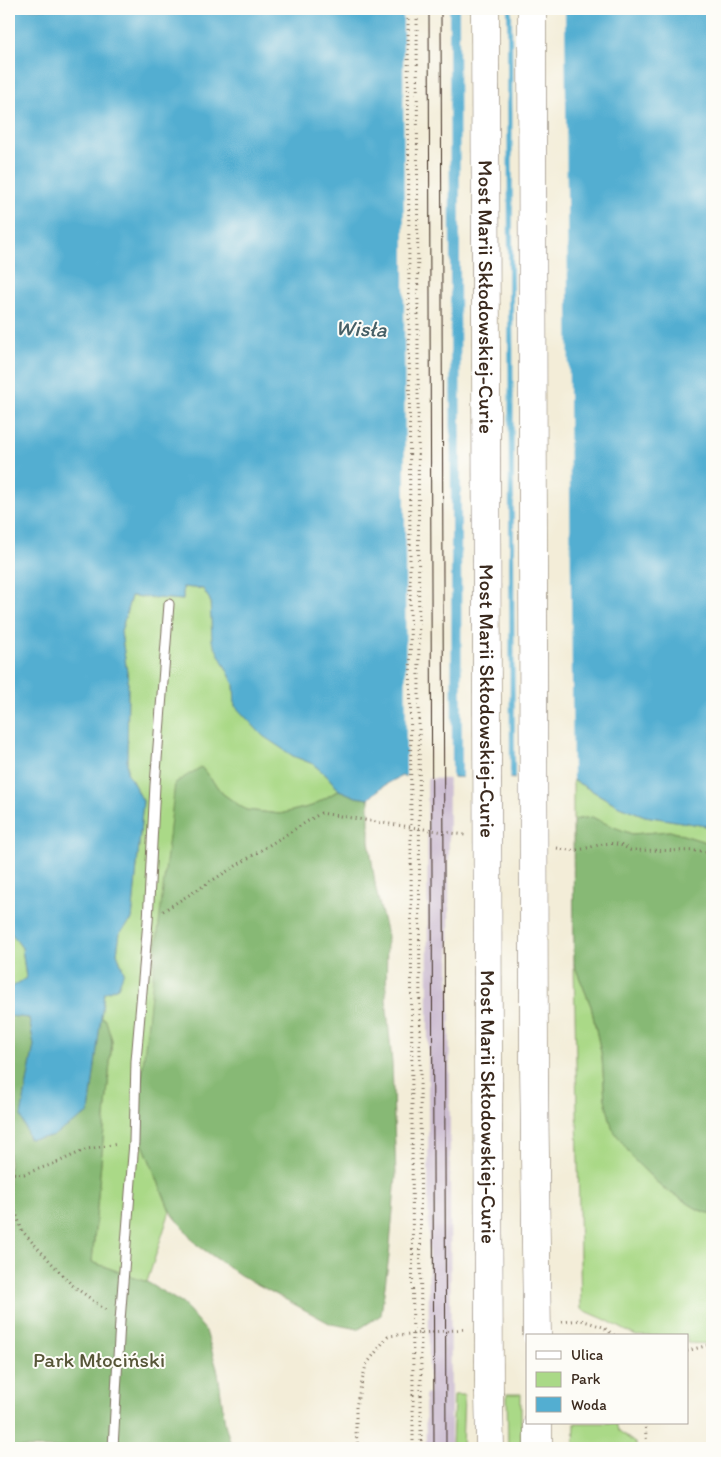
<svg xmlns="http://www.w3.org/2000/svg" width="721" height="1457" font-family="Itim,sans-serif">
	<style>
		.industrial { fill: #cdbed2 }
		.green { fill: #aad987; stroke: #728252 }
		.forest { fill: #87b974; stroke: #617249 }
		.water { fill: #53aed1; stroke: #476c78 }
		.pier { fill: #f3edd8 }
		.lines { fill: none; stroke-linecap: round; stroke-linejoin: round }
		.lane-casing { stroke: #7b6e5f; stroke-width: 11 }
		.primary-casing { stroke: #7b6e5f; stroke-width: 29 }
		.path { stroke: #7b6e5f; stroke-width: 3; stroke-dasharray: 1 4; stroke-linecap: butt }
		.lane { stroke: #fff; stroke-width: 9 }
		.primary { stroke: #fff; stroke-width: 28 }
		.tram { stroke: #3b2a1e; stroke-width: 1 }
		.primary-bridge-casing { stroke: #7b6e5f; stroke-width: 29; stroke-linecap: butt }
		.path-bridge { stroke: #7b6e5f; stroke-width: 3; stroke-dasharray: 1 4; stroke-linecap: butt }
		.primary-bridge { stroke: #fff; stroke-width: 28 }
		.labels { text-anchor: middle; stroke-width: 4; stroke-linejoin: round; paint-order: stroke }
		.street-label { font-size: 21px; fill: #3b2a1e; stroke: #fdfcf7 }
		.park-label { font-size: 21px; fill: #575638; stroke: #fdfcf7 }
		.water-label { font-size: 22px; font-style: italic; fill: #455f66; stroke: #fdfcf7 }
	</style>
	<rect width="100%" height="100%" fill="#fdfcf7"/>
	<filter id="ink" filterUnits="userSpaceOnUse"><feTurbulence type="fractalNoise" baseFrequency=".02" numOctaves="2"/><feDisplacementMap in="SourceGraphic" scale="10" xChannelSelector="R" yChannelSelector="G"/><feConvolveMatrix kernelMatrix="1 2 1 2 8 2 1 2 1" color-interpolation-filters="sRGB"/></filter>
	<filter id="wash" filterUnits="userSpaceOnUse"><feTurbulence type="fractalNoise" baseFrequency=".0096" numOctaves="4" result="noise"/><feDisplacementMap in="SourceGraphic" scale="20" xChannelSelector="R" yChannelSelector="G"/><feGaussianBlur stdDeviation="1.12" result="paint"/><feColorMatrix in="noise" values="0 0 0 0 0 0 0 0 0 0 0 0 0 0 0 0 0 1.4 0 .05"/><feComposite in="paint" operator="in"/></filter>
	<g filter="url(#wash)">
		<rect width="100%" height="100%" fill="#f3edd8"/>
		<path class="industrial" d="M 425,9 L 446,9 L 451,1448 L 426,1448 L 425,1395 L 429,1394 Z"/>
		<path class="green" d="M 183,587 L 203,589 L 210,600 L 213,641 L 234,684 L 235,706 L 293,756 L 313,764 L 327,776 L 339,790 L 312,806 L 280,814 L 246,810 L 223,794 L 201,767 L 136,1127 L 170,1211 L 147,1282 L 92,1262 L 112,1040 L 106,1021 L 101,1016 L 104,993 L 124,972 L 117,953 L 120,933 L 132,920 L 143,801 L 127,772 L 128,679 L 121,632 L 131,596 L 183,600 Z
			M 573,780 L 619,806 L 645,816 L 712,827 L 712,844 L 670,831 L 632,834 L 608,825 L 592,817 L 573,820 Z
			M 9,930 L 22,948 L 26,978 L 9,989 Z
			M 574,964 L 591,1006 L 602,1057 L 605,1099 L 635,1161 L 663,1188 L 699,1210 L 712,1214 L 712,1344 L 687,1343 L 687,1336 L 636,1336 L 604,1319 L 581,1309 Z
			M 507,1394 L 521,1394 L 521,1448 L 508,1448 Z
			M 454,1395 L 464,1395 L 462,1448 L 452,1448 Z
			M 575,1423 L 616,1423 L 618,1430 L 636,1444 L 636,1448 L 574,1448 Z"/>
		<path class="forest" d="M 201,767 L 223,794 L 246,810 L 280,814 L 312,806 L 339,790 L 356,797 L 369,799 L 369,841 L 376,890 L 387,935 L 386,999 L 392,1063 L 396,1176 L 389,1256 L 381,1315 L 359,1329 L 331,1324 L 240,1275 L 197,1245 L 170,1211 L 136,1127 L 175,783 Z
			M 592,817 L 609,825 L 632,834 L 670,831 L 712,844 L 712,1214 L 699,1210 L 663,1188 L 635,1161 L 612,1128 L 605,1099 L 602,1057 L 591,1006 L 574,964 L 573,820 Z
			M 9,1016 L 29,1018 L 34,1045 L 21,1116 L 89,1112 L 101,1016 L 106,1021 L 112,1040 L 92,1262 L 147,1282 L 183,1304 L 206,1331 L 218,1372 L 225,1424 L 232,1448 L 9,1448 Z"/>
		<path class="water" d="M 9,9 L 712,9 L 712,827 L 645,816 L 619,806 L 573,780 L 402,776 C 389,782 379,788 369,799 L 356,797 L 339,790 L 327,776 L 313,764 L 293,756 L 263,736 L 235,706 L 234,684 L 212,641 L 210,600 L 203,589 L 183,587 L 183,600 L 131,596 L 121,632 L 128,679 L 127,772 L 143,801 L 132,920 L 120,933 L 117,953 L 124,972 L 118,987 L 104,993 L 89,1113 L 51,1137 L 29,1139 L 21,1116 L 34,1045 L 29,1018 L 9,1016 L 9,989 L 26,978 L 22,948 L 9,930 Z"/>
		<path class="pier" d="M 403,9 L 449,9 L 452,779 L 406,778 Z
			M 459,9 L 507,9 L 510,781 L 462,780 Z
			M 512,9 L 565,9 L 573,783 L 515,781 Z"/>
	</g>
	<g filter="url(#ink)">
		<g class="lines">
			<defs>
				<path id="lane" d="M 113,1448 L 120,1321 L 134,1142 L 136,1061 L 148,921 L 155,785 L 169,604"/>
				<path id="primary" d="M 489,1394 L 490,1448
					M 538,1423 L 538,1448"/>
			</defs>
			<use href="#lane" class="lane-casing"/>
			<use href="#primary" class="primary-casing"/>
			<path class="path" d="M 557,848 C 564,849 571,851 577,850 C 598,847 610,837 630,850 L 700,851 L 712,853
				M 163,911 L 321,813 L 383,823 L 465,835
				M 9,1173 L 24,1174 L 56,1163 L 87,1149 L 118,1144
				M 9,1192 L 22,1231 L 72,1285 L 106,1310
				M 562,1322 L 581,1320 L 603,1327 L 615,1336
				M 687,1351 L 712,1344
				M 413,1395 L 413,1448
				M 421,1395 L 421,1448
				M 645,1423 L 647,1448
				M 358,1448 L 356,1432 L 356,1406 L 366,1365 L 388,1336 L 466,1329"/>
			<use href="#lane" class="lane"/>
			<use href="#primary" class="primary"/>
			<path class="tram" d="M 429,9 L 434,1448
				M 441,9 L 446,1448"/>
			<defs>
				<g id="primary-bridge">
					<path id="s1" d="M 485,9 L 489,1394"/>
					<path d="M 532,9 L 534,1065 L 537,1336"/>
				</g>
			</defs>
			<use href="#primary-bridge" class="primary-bridge-casing"/>
			<path class="path-bridge" d="M 408,9 L 413,1395
				M 417,9 L 421,1395"/>
			<use href="#primary-bridge" class="primary-bridge"/>
		</g>
	</g>
	<g class="labels">
		<g class="street-label">
			<text dy="7" stroke="none"><textPath href="#s1" startOffset="288">Most Marii Skłodowskiej-Curie</textPath></text>
			<text dy="7" stroke="none"><textPath href="#s1" startOffset="692">Most Marii Skłodowskiej-Curie</textPath></text>
			<text dy="7" stroke="none"><textPath href="#s1" startOffset="1098">Most Marii Skłodowskiej-Curie</textPath></text>
		</g>
		<g class="park-label">
			<text x="99" y="1367">Park Młociński</text>
		</g>
		<g class="water-label">
			<text transform="translate(361 328) rotate(2)" y="8">Wisła</text>
		</g>
	</g>
	<rect width="721" height="1457" fill="none" stroke="#fdfcf7" stroke-width="30"/>
	<rect x="526" y="1334" width="162" height="90" fill="#fdfcf7" stroke="#afa8a0"/>
	<rect x="536" y="1351" width="25" height="8" fill="#ffffff" stroke="#afa8a0"/>
	<text x="571" y="1360" font-size="15" fill="#3b2a1e">Ulica</text>
	<rect x="536" y="1372" width="25" height="15" fill="#aad987" stroke="#afa8a0"/>
	<text x="571" y="1384" font-size="15" fill="#3b2a1e">Park</text>
	<rect x="536" y="1397" width="25" height="15" fill="#53aed1" stroke="#afa8a0"/>
	<text x="571" y="1410" font-size="15" fill="#3b2a1e">Woda</text>
</svg>
